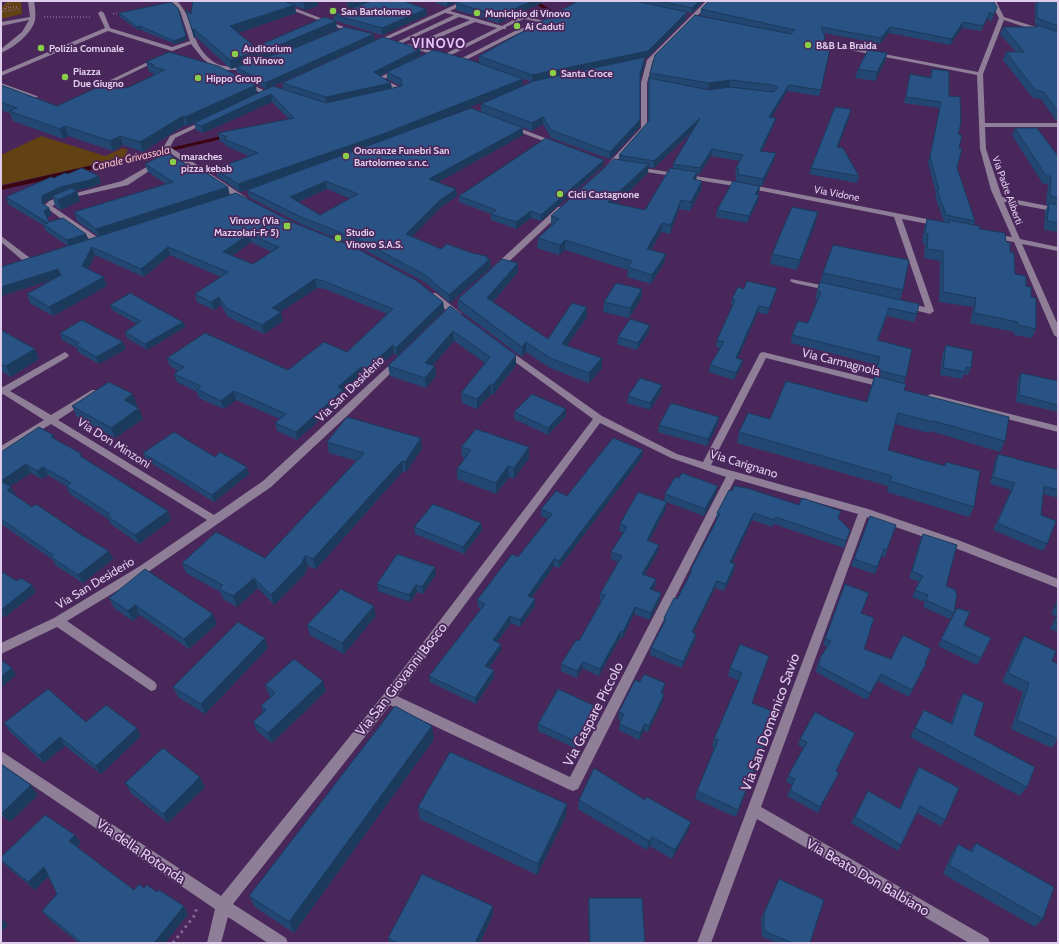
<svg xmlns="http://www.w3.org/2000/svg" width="1059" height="944" font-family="Cabin,sans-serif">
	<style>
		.green { fill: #624212 }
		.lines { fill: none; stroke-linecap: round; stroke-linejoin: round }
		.stream-far1 { stroke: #3b0411; stroke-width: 3 }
		.stream { stroke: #3b0411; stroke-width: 4 }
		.path-far1 { stroke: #856994; stroke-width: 1.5; stroke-dasharray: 1 2; stroke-linecap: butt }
		.path { stroke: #856994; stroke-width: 3; stroke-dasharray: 2.5 4; stroke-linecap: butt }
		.minor { fill: #8e7e97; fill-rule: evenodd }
		.wall { fill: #224772; fill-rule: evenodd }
		.shaded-wall { fill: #1c3a5c }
		.building { fill: #285384; stroke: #1c3a5c; fill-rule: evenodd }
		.poi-dot { fill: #87cf4b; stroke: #4a275b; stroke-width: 1.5 }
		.labels { text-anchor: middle; stroke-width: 3.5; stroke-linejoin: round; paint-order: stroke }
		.far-poi-label { font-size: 10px; font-weight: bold; fill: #e0cdec; stroke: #4a275b; text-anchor: start }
		.far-street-label { font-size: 10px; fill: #e0cdec; stroke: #4a275b }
		.far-water-label { font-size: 11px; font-style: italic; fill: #f5bbbf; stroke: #4a275b }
		.street-label { font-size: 12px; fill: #e0cdec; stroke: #4a275b }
		.far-district-label { font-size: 13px; font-weight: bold; letter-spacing: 1px; fill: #e8c8fa; stroke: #4a275b }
		.near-street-label { font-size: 14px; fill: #e0cdec; stroke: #4a275b }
	</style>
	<rect width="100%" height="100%" fill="#4a275b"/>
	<path class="green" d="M 7,1 L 21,1 L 22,14 L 1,19 L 1,8 Z
		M 41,136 L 105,156 L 123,148 L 128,150 L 126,153 L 130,157 L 1,185 L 1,155 Z"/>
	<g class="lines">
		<path class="stream-far1" d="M 540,5 L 556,14
			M 151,154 L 224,137"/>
		<path class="stream" d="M 1,188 L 155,153"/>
		<path class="path-far1" d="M 10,7 L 17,7 L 18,9 L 6,11 L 5,9 Z
			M 1,14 L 10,1
			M 113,14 L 126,12
			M 44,17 L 91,17"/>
		<path class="path" d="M 173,943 L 195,915 L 197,907"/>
		<path class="minor" d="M 28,1 L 34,1 C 35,7 36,14 35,20 C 32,34 13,48 1,53 L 1,49 L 22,32 L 29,20 L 1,26 L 1,22 L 30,17 Z
			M 171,1 L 177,1 C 195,19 189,42 211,60 C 225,71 234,63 243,69 L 242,70 L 225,70 L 228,73 L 223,74 L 203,59 L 191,44 L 172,51 L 108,31 L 1,76 L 1,72 L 105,28 L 98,13 L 101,11 L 104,13 L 110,28 L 172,47 L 190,41 L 180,11 Z
			M 268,1 L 276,1 L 357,32 L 352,33 Z
			M 463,1 L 470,1 L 450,11 L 502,26 L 523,15 L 547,22 L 537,28 L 519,33 L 462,62 L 460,61 L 460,59 L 515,31 L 539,22 L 524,19 L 506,27 L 506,29 L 503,29 L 445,58 L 405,46 L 408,44 L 411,45 L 470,20 L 459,17 L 400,44 L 395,43 L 454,15 L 445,13 L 377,44 L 372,43 ZM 475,22 L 497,28 L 445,54 L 417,47 Z
			M 706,1 L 712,1 L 653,60 L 647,83 L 647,128 L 609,169 L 605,169 L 605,167 L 641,128 L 641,83 L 647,60 Z
			M 990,1 L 996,1 L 1004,17 L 1058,34 L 1058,38 L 1004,20 L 983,74 L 985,123 L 1058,123 L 1058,127 L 985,127 L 986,149 L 1002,197 L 1058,208 L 1058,212 L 1004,202 L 1020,239 L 1058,247 L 1058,251 L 1022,244 L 1058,325 L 1058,338 L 1054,335 L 1014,242 L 990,238 L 989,236 L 993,234 L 1012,237 L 991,190 L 980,149 L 977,75 L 824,45 L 827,43 L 978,72 L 999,18 Z
			M 156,58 L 161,59 L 99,89 L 94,88 Z
			M 397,69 L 402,70 L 384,79 L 401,88 L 403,91 L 392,95 L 389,93 L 390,92 L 396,90 L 376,79 Z
			M 245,81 L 269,93 L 270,94 L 265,95 L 243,84 L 243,82 Z
			M 1,83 L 37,96 L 38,97 L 33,98 L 1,87 Z
			M 205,120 L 210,121 L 175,138 L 170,147 L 247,198 L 247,202 L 241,202 L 163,148 L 170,136 Z
			M 511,125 L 558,143 L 559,144 L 554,145 L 509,128 L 508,127 Z
			M 159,160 L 162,162 L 161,163 L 128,185 L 74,197 L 52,206 L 100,239 L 100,243 L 94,243 L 44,206 L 49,201 L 57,198 L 122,181 Z
			M 636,167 L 741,183 L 942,222 L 942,226 L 939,226 L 902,219 L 934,311 L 930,314 L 902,307 L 901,305 L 905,303 L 925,307 L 894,217 L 741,187 L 634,170 L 634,168 Z
			M 558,207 L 561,207 L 565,209 L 499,271 L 493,271 L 493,267 Z
			M 1,236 L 34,261 L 34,265 L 28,265 L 1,242 Z
			M 791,279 L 831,287 L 835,289 L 831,291 L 794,283 L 790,281 Z
			M 430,293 L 436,293 L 462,314 L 462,318 L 456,318 L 430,297 Z
			M 506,348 L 602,416 L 677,454 L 703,462 L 760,353 L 763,352 L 888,383 L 890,385 L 888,387 L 885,388 L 766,358 L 711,465 L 868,509 L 958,540 L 1058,579 L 1058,588 L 950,546 L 867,517 L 761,807 L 988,938 L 990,943 L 969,943 L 757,819 L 711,943 L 697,943 L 858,514 L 735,479 L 578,789 L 573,791 L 568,789 L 390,705 L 233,904 L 286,938 L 288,943 L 268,943 L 228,917 L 221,943 L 207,943 L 215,909 L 1,764 L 1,751 L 221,896 L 384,694 L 593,419 L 503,353 L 502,351 ZM 600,423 L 671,458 L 726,477 L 570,777 L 397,696 Z
			M 65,352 L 69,355 L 68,357 L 10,391 L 51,415 L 92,390 L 98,390 L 100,392 L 98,394 L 58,420 L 214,515 L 263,481 L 396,359 L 402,359 L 403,361 L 349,414 L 271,487 L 148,572 L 67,621 L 155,682 L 157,686 L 155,690 L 151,691 L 57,627 L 1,654 L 1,643 L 54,618 L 140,566 L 207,520 L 51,424 L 1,454 L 1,446 L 44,420 L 3,394 L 1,395 L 1,386 L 3,387 Z
			M 931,394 L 1058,426 L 1058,432 L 928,399 L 926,397 Z"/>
	</g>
	<path class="wall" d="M 193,1 L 317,1 L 318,6 L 305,10 L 295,6 L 296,13 L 238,33 L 255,47 L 334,20 L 334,15 L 349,9 L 346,1 L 403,1 L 426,9 L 427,15 L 382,35 L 336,21 L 337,29 L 286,51 L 375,40 L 266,89 L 237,73 L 236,67 L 231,69 L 196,37 L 194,38 L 186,10 L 191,14 Z
		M 436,1 L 459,1 L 447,7 L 436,3 Z
		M 546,1 L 499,23 L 456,10 L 456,3 Z
		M 578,1 L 704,1 L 692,13 L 687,12 L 686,19 L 647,58 L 645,58 L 645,64 L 640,79 L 640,127 L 610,159 L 551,138 L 543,124 L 532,131 L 481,112 L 481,104 L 532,82 L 523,79 L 438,120 L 523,128 L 523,135 L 438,182 L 457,196 L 440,208 L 412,236 L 441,249 L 487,256 L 491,267 L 450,303 L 426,283 L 361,248 L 303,225 L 249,197 L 247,190 L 240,192 L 217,176 L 215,169 L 249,156 L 226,146 L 225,144 L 220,141 L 218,133 L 289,119 L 272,102 L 203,133 L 196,130 L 194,123 L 187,126 L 185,125 L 143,152 L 123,145 L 113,151 L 68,136 L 63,139 L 13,121 L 10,113 L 1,110 L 1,85 L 57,106 L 127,88 L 154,76 L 153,73 L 149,72 L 146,62 L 257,93 L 283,90 L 282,83 L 420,49 L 421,55 L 402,65 L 507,73 L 479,63 L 479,56 ZM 387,72 L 387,79 L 401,86 L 392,88 L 380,76 ZM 327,189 L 351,199 L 320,215 L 298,202 Z
		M 709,1 L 993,1 L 997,7 L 991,22 L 988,18 L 981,31 L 962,28 L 950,45 L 889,33 L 880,44 L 824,33 L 825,37 L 825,40 L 830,49 L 819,96 L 787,91 L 772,117 L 774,124 L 762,151 L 774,160 L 762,186 L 736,181 L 736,175 L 735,175 L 736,168 L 740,161 L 711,156 L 699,175 L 697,174 L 696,180 L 702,181 L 701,190 L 690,211 L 679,209 L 670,234 L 661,232 L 651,250 L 666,254 L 664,263 L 651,284 L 627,277 L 628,270 L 565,250 L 559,255 L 537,248 L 538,238 L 552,225 L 551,225 L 551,216 L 619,160 L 619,155 L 648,122 L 648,85 L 650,73 L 734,23 L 700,15 L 701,9 ZM 665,82 L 708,89 L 729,87 L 773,92 L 709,90 ZM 693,131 L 673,164 L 673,168 L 645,210 L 616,204 L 648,173 L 648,167 L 654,168 Z
		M 1035,1 L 1058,1 L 1058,122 L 1057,122 L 1041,99 L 1033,98 L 1003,60 L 1006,52 L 1016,52 L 1000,34 L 1003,27 L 1036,27 L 1037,26 L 1035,25 Z
		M 119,13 L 187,40 L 175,44 L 141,30 L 138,30 L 120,17 Z
		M 887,53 L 885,62 L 875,81 L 855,78 L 858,69 Z
		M 932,69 L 949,96 L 958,134 L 959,148 L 957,168 L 975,221 L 974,225 L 980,229 L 1006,242 L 1010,252 L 1015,274 L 1026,286 L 1031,297 L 1036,329 L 1032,338 L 1014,335 L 1014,332 L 970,323 L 973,307 L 939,302 L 940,261 L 924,258 L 925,244 L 922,243 L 924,229 L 927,219 L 948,223 L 944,222 L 935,196 L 936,193 L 928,163 L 940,108 L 904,103 L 910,74 L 930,77 Z
		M 850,115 L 838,147 L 859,176 L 857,183 L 809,174 L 811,168 Z
		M 1015,128 L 1058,156 L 1058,232 L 1044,230 L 1045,211 L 1048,205 L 1046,204 L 1048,184 L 1043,184 L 1012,135 Z
		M 145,164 L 200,173 L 228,187 L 229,195 L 443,302 L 444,310 L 397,356 L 394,353 L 367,378 L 362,376 L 343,392 L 344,398 L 297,440 L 277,431 L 275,423 L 280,419 L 236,400 L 224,409 L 199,398 L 197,392 L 177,382 L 174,374 L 178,371 L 170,366 L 167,358 L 288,370 L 347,352 L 387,314 L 325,289 L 317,288 L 280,312 L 283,321 L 264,334 L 228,317 L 221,305 L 214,310 L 197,302 L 195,294 L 221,277 L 170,255 L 144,277 L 95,255 L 88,269 L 107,286 L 53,316 L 30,303 L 27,294 L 54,279 L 1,296 L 1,267 L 68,246 L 46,231 L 43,225 L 8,204 L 6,197 L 54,178 L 68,174 L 99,176 L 101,183 L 92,187 L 75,190 L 77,191 L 80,201 L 61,210 L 55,206 L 53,198 L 44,203 L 44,204 L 49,208 L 52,215 L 47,217 L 49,222 L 88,240 L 98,236 L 77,221 L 74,212 L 166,184 L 148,172 ZM 251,242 L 272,252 L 253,264 L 232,256 Z
		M 603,166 L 541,221 L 531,218 L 516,229 L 491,220 L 491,214 L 459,202 L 459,196 Z
		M 760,186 L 759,192 L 757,195 L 758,201 L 747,223 L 716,217 L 717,210 Z
		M 816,222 L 797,270 L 770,264 L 772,254 Z
		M 518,263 L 518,272 L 493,302 L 548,339 L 587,307 L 587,317 L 567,345 L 602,368 L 589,383 L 550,368 L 526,352 L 522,357 L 458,309 L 458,299 Z
		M 823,273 L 903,290 L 900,300 L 917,314 L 914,322 L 887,316 L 878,341 L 906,377 L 904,383 L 904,390 L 1005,441 L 1000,452 L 930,431 L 929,433 L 895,424 L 888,450 L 944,466 L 946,462 L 974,507 L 969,517 L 887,492 L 888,486 L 737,443 L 739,432 L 770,419 L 866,402 L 878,365 L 791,343 L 792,335 L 808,323 L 818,300 L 815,299 Z
		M 777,288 L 775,295 L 767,315 L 758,312 L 738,358 L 743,360 L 741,367 L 734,380 L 709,372 L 710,365 L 720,348 L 716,347 L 717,340 L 732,307 L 731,306 L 732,299 L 744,289 Z
		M 642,289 L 641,299 L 629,318 L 603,312 L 604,302 Z
		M 110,305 L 183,322 L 185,327 L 147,350 L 127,338 L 125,332 L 137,324 L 112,310 Z
		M 450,306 L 516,365 L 493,395 L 491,394 L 477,409 L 462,403 L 461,393 L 485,363 L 454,341 L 432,366 L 435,366 L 436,376 L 426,388 L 390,376 L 388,366 Z
		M 1,330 L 35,349 L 39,359 L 11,377 L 1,371 Z
		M 649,332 L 637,350 L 617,344 L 618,337 Z
		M 60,333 L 126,349 L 99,364 L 78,352 L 77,348 L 62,340 Z
		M 946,345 L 971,368 L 968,375 L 964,374 L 962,379 L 940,375 L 943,352 Z
		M 1021,373 L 1058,381 L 1058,412 L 1016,402 L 1018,380 Z
		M 661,392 L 650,410 L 627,403 L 628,396 Z
		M 137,405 L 135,406 L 143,419 L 115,438 L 77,417 L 72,406 Z
		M 514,412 L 566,416 L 548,435 L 514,419 Z
		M 718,424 L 707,446 L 658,432 L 659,425 Z
		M 53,435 L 55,439 L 84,458 L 168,511 L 171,520 L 139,544 L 111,524 L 108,519 L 70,494 L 66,486 L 48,475 L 42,479 L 31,473 L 10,486 L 16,496 L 32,507 L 113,559 L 83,583 L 55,565 L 53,560 L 1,524 L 1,452 Z
		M 327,442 L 422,449 L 406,472 L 403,471 L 316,569 L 308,566 L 305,574 L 274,605 L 258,588 L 237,607 L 223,599 L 220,592 L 186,573 L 182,563 L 265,558 L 357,461 L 329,453 Z
		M 461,447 L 529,458 L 514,479 L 509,477 L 496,494 L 457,479 L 457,469 L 465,458 L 462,457 Z
		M 143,453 L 215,457 L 249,474 L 214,502 L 146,460 Z
		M 998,454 L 1058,470 L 1058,498 L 1043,494 L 1041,515 L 1047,544 L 1043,551 L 993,530 L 1011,490 L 990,484 L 995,461 Z
		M 642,457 L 559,568 L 554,566 L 532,597 L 535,599 L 535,606 L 520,627 L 511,623 L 497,642 L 501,650 L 489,668 L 494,677 L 476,704 L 430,682 L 429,676 L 481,609 L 478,607 L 477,600 L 518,557 L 548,519 L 541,516 L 541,509 Z
		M 729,490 L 838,518 L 850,530 L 844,548 L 774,524 L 772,527 L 752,520 L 732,563 L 735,564 L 734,571 L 724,591 L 715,588 L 693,633 L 696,634 L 695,641 L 682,668 L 650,655 L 651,648 L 663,625 L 664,618 L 677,599 L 689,577 L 690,571 L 717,520 L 716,520 L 717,513 Z
		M 716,493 L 704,516 L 664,501 L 665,494 Z
		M 666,509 L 649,541 L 658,552 L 645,575 L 656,579 L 655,586 L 653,590 L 661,593 L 660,600 L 650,620 L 634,614 L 622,639 L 620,638 L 599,676 L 582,668 L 577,678 L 561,671 L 561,664 L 579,641 L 601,601 L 600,601 L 600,594 L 618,562 L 611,559 L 611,552 L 623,533 L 619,531 L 620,524 Z
		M 870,516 L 887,550 L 885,557 L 882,556 L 875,574 L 851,566 Z
		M 481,523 L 482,530 L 464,554 L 415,534 L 414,527 Z
		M 923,534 L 946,586 L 955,592 L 954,613 L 950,619 L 923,607 L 925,602 L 912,597 L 919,582 L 909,578 L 920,541 Z
		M 435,567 L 436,574 L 423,594 L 417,592 L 410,602 L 378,591 L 377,584 Z
		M 1,573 L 36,592 L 5,617 L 1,615 Z
		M 845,584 L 861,613 L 864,649 L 891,659 L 925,663 L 926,664 L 909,697 L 878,681 L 867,700 L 816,672 L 817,665 L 820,658 L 827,647 L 823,645 Z
		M 109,598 L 217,624 L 189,649 L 140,615 L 133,621 L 114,608 Z
		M 1058,598 L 1058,632 L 1050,629 L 1056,616 L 1051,614 Z
		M 957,608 L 964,625 L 981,658 L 977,665 L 938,646 Z
		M 376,616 L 344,654 L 310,635 L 307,625 Z
		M 1024,636 L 1052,661 L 1058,664 L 1058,739 L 1052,748 L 1011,729 L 1023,692 L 1002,682 L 1018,645 Z
		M 268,648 L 205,714 L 178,697 L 173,687 Z
		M 769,656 L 752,703 L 777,713 L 736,817 L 695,799 L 697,791 L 714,748 L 712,747 L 714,739 L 739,681 L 728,676 L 730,668 Z
		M 640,682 L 665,683 L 664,690 L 662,694 L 663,701 L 648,732 L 644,731 L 639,740 L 619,730 L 619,724 L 621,720 L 618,719 L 619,712 Z
		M 265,685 L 326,691 L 272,743 L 257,731 L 253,722 L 263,712 L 261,706 L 271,697 L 269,695 Z
		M 963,693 L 974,735 L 1027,787 L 1020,796 L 910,737 L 924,710 L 951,723 L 958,702 Z
		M 594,712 L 575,748 L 538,731 L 538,724 Z
		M 815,712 L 836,772 L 836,779 L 818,813 L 787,796 L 792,785 L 786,782 L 788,776 L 803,748 L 798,745 L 800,739 Z
		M 86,722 L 141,736 L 101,774 L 65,746 L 44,763 L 10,732 L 4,723 Z
		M 434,739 L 294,933 L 255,907 L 249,896 Z
		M 1,764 L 38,795 L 10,822 L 1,815 Z
		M 919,767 L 945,820 L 941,826 L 917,813 L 898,851 L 851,823 L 868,791 L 899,809 L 915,773 Z
		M 125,783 L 205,787 L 168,823 L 131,793 Z
		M 579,800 L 688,831 L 672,859 L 650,846 L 647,850 L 578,809 Z
		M 418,807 L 566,816 L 537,875 L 420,819 Z
		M 81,843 L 77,847 L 134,890 L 144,888 L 188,914 L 165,943 L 79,943 L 49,919 L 42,911 L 57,894 L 48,876 L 35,890 L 7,867 L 1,861 L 1,857 Z
		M 976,843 L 1043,919 L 1035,927 L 943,874 L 952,853 L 958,844 L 970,851 Z
		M 779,879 L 810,943 L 777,943 L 762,937 L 761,918 Z
		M 589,898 L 645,943 L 589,943 L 588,904 Z
		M 493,906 L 493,914 L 480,943 L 389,943 L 388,938 Z"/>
	<path class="shaded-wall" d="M 308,1 L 317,1 L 318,6 L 305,10 L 304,2 Z
		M 348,1 L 375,1 L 349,9 Z
		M 447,1 L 459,1 L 447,7 Z
		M 532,1 L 546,1 L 499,23 L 499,16 Z
		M 699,1 L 704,1 L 692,13 L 692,8 Z
		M 295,5 L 296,13 L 232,35 L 230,26 Z
		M 426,9 L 427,15 L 382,35 L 382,28 Z
		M 687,12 L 686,19 L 647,58 L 645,58 L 645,64 L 640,81 L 532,82 L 532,75 Z
		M 990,12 L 988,18 L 981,31 L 983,26 Z
		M 336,21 L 337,29 L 286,52 L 231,69 L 230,60 Z
		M 963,22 L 962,28 L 950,45 L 952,39 Z
		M 140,26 L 141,30 L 138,30 L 137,27 Z
		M 890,27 L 889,33 L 880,44 L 881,38 Z
		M 194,29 L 196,37 L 194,38 L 192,30 Z
		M 374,34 L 375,40 L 266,89 L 265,83 Z
		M 186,36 L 187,40 L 175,44 L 174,41 Z
		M 420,49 L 421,55 L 375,78 L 374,72 Z
		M 887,53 L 885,62 L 875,81 L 877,72 Z
		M 523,79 L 523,86 L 384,142 L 240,192 L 238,184 Z
		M 730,80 L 729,87 L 708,89 L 709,83 Z
		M 391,83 L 392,89 L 327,103 L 326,97 Z
		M 256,85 L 257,94 L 194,123 L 187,126 L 185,117 Z
		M 789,85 L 787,91 L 768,124 L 769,117 Z
		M 271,94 L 272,102 L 203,133 L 201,126 Z
		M 851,109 L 850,115 L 836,153 L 837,147 Z
		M 183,116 L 185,125 L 143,152 L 140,142 Z
		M 543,117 L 543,124 L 532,131 L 532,123 Z
		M 700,118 L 699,124 L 654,168 L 654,161 Z
		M 776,118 L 774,124 L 759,157 L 760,151 Z
		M 640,120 L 640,127 L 610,159 L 610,152 Z
		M 65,126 L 68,136 L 63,139 L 60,129 Z
		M 523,128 L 523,135 L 430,187 L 429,179 Z
		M 120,136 L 123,145 L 113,151 L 110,141 Z
		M 712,149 L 711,156 L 699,175 L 700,168 Z
		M 776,153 L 774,160 L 762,186 L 763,179 Z
		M 604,160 L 603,166 L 541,221 L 541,215 Z
		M 649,164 L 648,173 L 608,211 L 608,202 Z
		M 697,172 L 696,181 L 693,179 Z
		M 99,176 L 101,183 L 92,187 L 52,196 L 53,198 L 44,203 L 44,209 L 42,203 L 42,196 L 60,187 Z
		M 326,181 L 327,189 L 291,205 L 290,197 Z
		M 702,181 L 701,190 L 690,211 L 691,202 Z
		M 760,186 L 759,192 L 754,201 L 755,194 Z
		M 228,187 L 230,196 L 99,237 L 96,229 Z
		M 456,189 L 457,196 L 440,208 L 407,242 L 406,234 L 439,201 Z
		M 77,191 L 80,201 L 61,210 L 58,200 Z
		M 759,195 L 758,201 L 747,223 L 749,216 Z
		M 681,200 L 679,209 L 670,234 L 671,225 Z
		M 49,208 L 52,215 L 47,217 L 44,211 Z
		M 531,211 L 531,218 L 516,229 L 516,222 Z
		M 818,212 L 816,222 L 797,270 L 800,260 Z
		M 662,223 L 661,232 L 646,258 L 647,249 Z
		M 86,234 L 89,240 L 69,247 L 67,240 Z
		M 249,234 L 251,242 L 225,261 L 223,252 Z
		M 565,240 L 565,250 L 559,255 L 560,245 Z
		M 92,247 L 95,255 L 85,275 L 82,266 Z
		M 168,247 L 170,255 L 144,277 L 141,269 Z
		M 666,254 L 664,263 L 651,284 L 652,275 Z
		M 487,256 L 487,261 L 490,259 L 491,267 L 450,303 L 449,295 Z
		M 518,263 L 518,272 L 487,308 L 487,298 Z
		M 58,269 L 61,277 L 1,296 L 1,287 Z
		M 104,277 L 107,286 L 53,316 L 49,307 Z
		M 315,279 L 317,288 L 274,316 L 272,308 Z
		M 777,288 L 775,295 L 767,315 L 769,308 Z
		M 642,289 L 641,299 L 629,318 L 630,308 Z
		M 219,297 L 221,305 L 214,310 L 211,302 Z
		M 443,302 L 444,310 L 397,356 L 396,348 Z
		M 759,306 L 758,312 L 735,365 L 736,358 Z
		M 587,307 L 587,317 L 562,353 L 562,344 Z
		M 281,312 L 283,321 L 264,334 L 262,325 Z
		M 183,322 L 185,327 L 147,350 L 145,344 Z
		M 650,325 L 649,332 L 637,350 L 638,343 Z
		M 453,331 L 454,341 L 426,373 L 425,363 Z
		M 123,342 L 126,349 L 99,364 L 96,357 Z
		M 526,342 L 526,352 L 522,357 L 522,347 Z
		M 393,345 L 394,353 L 367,378 L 366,369 Z
		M 35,349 L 39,359 L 11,377 L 6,366 Z
		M 516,355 L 516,365 L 493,395 L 493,385 Z
		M 602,358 L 602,368 L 589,383 L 589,373 Z
		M 743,360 L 741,367 L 734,380 L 736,373 Z
		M 435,366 L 436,376 L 426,388 L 425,378 Z
		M 361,367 L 362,376 L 343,392 L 344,398 L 297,440 L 296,432 L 338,387 Z
		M 491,384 L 491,394 L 477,409 L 477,399 Z
		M 662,385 L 661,392 L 650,410 L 650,403 Z
		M 234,391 L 236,400 L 224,409 L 221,401 Z
		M 133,394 L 137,405 L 128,411 L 124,400 Z
		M 139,408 L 143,419 L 115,438 L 111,428 Z
		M 566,409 L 566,416 L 548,435 L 548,428 Z
		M 719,417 L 718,424 L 707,446 L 708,439 Z
		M 53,435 L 57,443 L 51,437 Z
		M 421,438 L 422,449 L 406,472 L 405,462 Z
		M 529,447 L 529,458 L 514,479 L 514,468 Z
		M 643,450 L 642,457 L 559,568 L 559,561 Z
		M 402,461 L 403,471 L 316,569 L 313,559 Z
		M 26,464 L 31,473 L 6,489 L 1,481 Z
		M 508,466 L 509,477 L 496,494 L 496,483 Z
		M 43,467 L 48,475 L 42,479 L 37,471 Z
		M 247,467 L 249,474 L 214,502 L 212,495 Z
		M 718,486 L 716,493 L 704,516 L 705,509 Z
		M 11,487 L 16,496 L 7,490 Z
		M 667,502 L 666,509 L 646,547 L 647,540 Z
		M 168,511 L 171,520 L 139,544 L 135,535 Z
		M 754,513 L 752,520 L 729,569 L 730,562 Z
		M 481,523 L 482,530 L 464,554 L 463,547 Z
		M 659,545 L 658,552 L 641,581 L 642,574 Z
		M 109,551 L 113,559 L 83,583 L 78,575 Z
		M 305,556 L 308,566 L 305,574 L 274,605 L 271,595 Z
		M 554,559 L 554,566 L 528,603 L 528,596 Z
		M 735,564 L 734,571 L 724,591 L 726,584 Z
		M 435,567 L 436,574 L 423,594 L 422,587 Z
		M 254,578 L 258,588 L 237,607 L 233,596 Z
		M 656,579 L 655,586 L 649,596 L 650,589 Z
		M 717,581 L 715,588 L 690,639 L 692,632 Z
		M 32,585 L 36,592 L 5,617 L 1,610 Z
		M 416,585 L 417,592 L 410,602 L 409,595 Z
		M 661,593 L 660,600 L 650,620 L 651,613 Z
		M 535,599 L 535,606 L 520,627 L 520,620 Z
		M 135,605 L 140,615 L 133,621 L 128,611 Z
		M 374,606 L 376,616 L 344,654 L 342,643 Z
		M 635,607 L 634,614 L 622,639 L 623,632 Z
		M 213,614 L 217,624 L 189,649 L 184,639 Z
		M 510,616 L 511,623 L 493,647 L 493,640 Z
		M 621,631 L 620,638 L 599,676 L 600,669 Z
		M 696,634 L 695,641 L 682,668 L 683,662 Z
		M 265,638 L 268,648 L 205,714 L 201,704 Z
		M 501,644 L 501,650 L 485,673 L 485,666 Z
		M 769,656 L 767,664 L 749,711 L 752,703 Z
		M 583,662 L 582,668 L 577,678 L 577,671 Z
		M 12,668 L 16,675 L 1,688 L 1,677 Z
		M 494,670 L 494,677 L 476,704 L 475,698 Z
		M 881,674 L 878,681 L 867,700 L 870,693 Z
		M 323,681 L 326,691 L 272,743 L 268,733 Z
		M 665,683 L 664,690 L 659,700 L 661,693 Z
		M 664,695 L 663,701 L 648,732 L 649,726 Z
		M 595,706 L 594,712 L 575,748 L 575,741 Z
		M 777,713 L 774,721 L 736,817 L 738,810 Z
		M 645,724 L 644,731 L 639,740 L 640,733 Z
		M 432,726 L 434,739 L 294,933 L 289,922 Z
		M 137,728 L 141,736 L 101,774 L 96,766 Z
		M 60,737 L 65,746 L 44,763 L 39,755 Z
		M 839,773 L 836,779 L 818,813 L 820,807 Z
		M 200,777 L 205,787 L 168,823 L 163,814 Z
		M 31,785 L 38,795 L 10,822 L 2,813 Z
		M 567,804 L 566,816 L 537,875 L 538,864 Z
		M 691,822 L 688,831 L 672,859 L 675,850 Z
		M 75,835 L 81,843 L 75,849 L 69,841 Z
		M 652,837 L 650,846 L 647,850 L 649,841 Z
		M 44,867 L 50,875 L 35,890 L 28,882 Z
		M 184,906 L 188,914 L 165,943 L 154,943 Z
		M 493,906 L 493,914 L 480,943 L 475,943 Z
		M 1,918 L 8,925 L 1,932 Z"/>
	<path class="building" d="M 193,1 L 283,1 L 295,5 L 230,26 L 255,47 L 325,17 L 336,21 L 284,43 L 230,60 L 194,29 L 192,30 L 186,10 L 191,14 Z
		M 300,1 L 308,1 L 304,2 Z
		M 371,1 L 403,1 L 426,9 L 382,28 L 334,15 Z
		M 460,1 L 532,1 L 499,16 L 456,3 Z
		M 578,1 L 635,1 L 687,12 L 648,51 L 532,75 L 479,56 Z
		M 660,1 L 699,1 L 692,8 Z
		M 709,1 L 831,1 L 833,2 L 834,1 L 993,1 L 997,7 L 993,16 L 990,12 L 983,26 L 963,22 L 952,39 L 890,27 L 881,38 L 821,27 L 825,37 L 824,40 L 827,41 L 830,49 L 821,90 L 789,85 L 769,117 L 776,118 L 760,151 L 776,153 L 763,179 L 737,174 L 739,169 L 736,168 L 743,155 L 712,149 L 700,168 L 673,164 L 700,118 L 654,161 L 619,155 L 649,121 L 649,78 L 709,90 L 730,87 L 773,92 L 778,88 L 773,85 L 730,80 L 709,83 L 650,73 L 655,55 L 695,15 L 791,34 L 795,30 L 701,9 Z
		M 1037,1 L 1058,1 L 1058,26 L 1037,18 Z
		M 171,2 L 178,8 L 186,36 L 174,41 L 140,26 L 137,27 L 119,13 Z
		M 1037,25 L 1058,32 L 1058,111 L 1044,92 L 1035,90 L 1006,52 L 1024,52 L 1003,27 L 1037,27 Z
		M 345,27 L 374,34 L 265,83 L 236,67 L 290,50 Z
		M 383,37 L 420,49 L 374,72 L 391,83 L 326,97 L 282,83 Z
		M 434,50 L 470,60 L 523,79 L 383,134 L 238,184 L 215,169 L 258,153 L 224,139 L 227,137 L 218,133 L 294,118 L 271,94 L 201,126 L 194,123 L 273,86 L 326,103 L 402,86 L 401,79 L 387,72 Z
		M 868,50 L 887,53 L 877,72 L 858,69 Z
		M 169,52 L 218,66 L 256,85 L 185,117 L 183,116 L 140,142 L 120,136 L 110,141 L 65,126 L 60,129 L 9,111 L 17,108 L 1,102 L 1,85 L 57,106 L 109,82 L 127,88 L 165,70 L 151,66 L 154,65 L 146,62 Z
		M 645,57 L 640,74 L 640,120 L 610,152 L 551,130 L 543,117 L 532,123 L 481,104 L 534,81 Z
		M 932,69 L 949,71 L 949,96 L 960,97 L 961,123 L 958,134 L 962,135 L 959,148 L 962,149 L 957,168 L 975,221 L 946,215 L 937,190 L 939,190 L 930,157 L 941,102 L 906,97 L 910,74 L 931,78 Z
		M 835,107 L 851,109 L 837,147 L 843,148 L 859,176 L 811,168 Z
		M 471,108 L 523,128 L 429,179 L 456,189 L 439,201 L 406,234 L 441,249 L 447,244 L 472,253 L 487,256 L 486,258 L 490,259 L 449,295 L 425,275 L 360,240 L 301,217 L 247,190 ZM 326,181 L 358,194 L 320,215 L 290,197 Z
		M 1015,128 L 1037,128 L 1058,156 L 1058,198 L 1050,196 L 1051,176 L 1046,176 Z
		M 546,138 L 604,160 L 541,215 L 531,211 L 516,222 L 491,214 L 496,210 L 459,196 Z
		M 167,153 L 200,173 L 205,172 L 228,187 L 96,229 L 74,212 L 173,182 L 145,164 Z
		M 614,159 L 649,164 L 608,202 L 645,210 L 670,168 L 697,172 L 693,179 L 702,181 L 691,202 L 681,200 L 671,225 L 662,223 L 647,249 L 666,254 L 652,275 L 628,267 L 632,261 L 565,240 L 560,245 L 538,238 L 559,219 L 551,216 Z
		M 82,168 L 99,176 L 90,180 L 60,187 L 42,196 L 42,203 L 49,208 L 44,211 L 49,222 L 63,218 L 86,234 L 67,240 L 43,224 L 48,223 L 6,197 L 51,177 L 54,178 L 65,173 L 68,174 Z
		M 733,181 L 760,186 L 755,194 L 759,195 L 749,216 L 717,210 Z
		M 71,188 L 77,191 L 58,200 L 52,196 Z
		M 236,193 L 294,223 L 352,246 L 417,281 L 443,302 L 396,348 L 393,345 L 366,369 L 361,367 L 338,387 L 343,390 L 296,432 L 275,423 L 286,414 L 234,391 L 221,401 L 197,389 L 201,386 L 174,374 L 184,367 L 167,358 L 205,333 L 288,370 L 324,342 L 347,352 L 393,309 L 324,281 L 315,279 L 272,308 L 281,312 L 262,325 L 226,308 L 219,297 L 211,302 L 195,294 L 228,272 L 168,247 L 141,269 L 92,247 L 82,266 L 104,277 L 49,307 L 27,294 L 61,275 L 58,269 L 1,287 L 1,267 ZM 249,234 L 279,247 L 253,264 L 223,252 Z
		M 1049,203 L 1058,205 L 1058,223 L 1047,221 Z
		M 792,207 L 818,212 L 800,260 L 772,254 Z
		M 927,219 L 950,223 L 949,220 L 979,226 L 980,229 L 1005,233 L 1006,242 L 1010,243 L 1010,252 L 1014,253 L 1015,274 L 1026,276 L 1026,286 L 1031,287 L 1031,297 L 1036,298 L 1036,329 L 1018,325 L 1018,322 L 974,313 L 976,298 L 943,292 L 943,251 L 927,249 L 928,234 L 925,234 Z
		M 833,245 L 909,260 L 903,290 L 823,273 Z
		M 502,259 L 518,263 L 487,298 L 548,339 L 572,303 L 587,307 L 562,344 L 602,358 L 589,373 L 550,358 L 526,342 L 522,347 L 458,299 Z
		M 747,281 L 777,288 L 769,308 L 759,306 L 736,358 L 743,360 L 736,373 L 710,365 L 724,342 L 717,340 L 735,300 L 732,299 L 738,287 L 744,289 Z
		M 820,282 L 919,304 L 917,314 L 889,308 L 877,340 L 912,349 L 906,377 L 876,370 L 880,357 L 792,335 L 798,321 L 808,323 L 821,292 L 817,291 Z
		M 616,283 L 642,289 L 630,308 L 604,302 Z
		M 130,293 L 183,322 L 145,344 L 125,332 L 141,321 L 110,305 Z
		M 450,306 L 516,355 L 493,385 L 491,384 L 477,399 L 461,393 L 490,357 L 453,331 L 425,363 L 435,366 L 425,378 L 388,366 Z
		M 630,319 L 650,325 L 638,343 L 618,337 Z
		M 82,320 L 123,342 L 96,357 L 76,345 L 79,343 L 60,333 Z
		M 1,330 L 35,349 L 6,366 L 1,364 Z
		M 946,345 L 973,351 L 971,368 L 966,367 L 965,372 L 943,368 Z
		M 1021,373 L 1058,381 L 1058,405 L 1019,395 Z
		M 875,376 L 906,384 L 904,390 L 1009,417 L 1005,441 L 934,421 L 933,422 L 898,413 L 888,450 L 945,466 L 946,462 L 980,471 L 974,507 L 890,481 L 892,476 L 739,432 L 748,413 L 770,419 L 786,381 L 867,402 Z
		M 640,378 L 662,385 L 650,403 L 628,396 Z
		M 109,382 L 133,394 L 124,400 L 139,408 L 111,428 L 72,406 Z
		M 532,394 L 566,409 L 548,428 L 514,412 Z
		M 671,403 L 719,417 L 708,439 L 659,425 Z
		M 347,417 L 421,438 L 405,462 L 402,461 L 313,559 L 305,556 L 302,563 L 271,595 L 254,578 L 233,596 L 219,589 L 223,585 L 182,563 L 216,532 L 265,558 L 364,453 L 327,442 Z
		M 39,427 L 53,435 L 51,437 L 82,454 L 80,456 L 168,511 L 135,535 L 107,516 L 110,514 L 66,486 L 71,483 L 43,467 L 37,471 L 26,464 L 1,481 L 11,487 L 7,490 L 32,507 L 36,504 L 80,534 L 109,551 L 78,575 L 51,557 L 53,555 L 1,519 L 1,452 Z
		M 476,429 L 529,447 L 514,468 L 508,466 L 496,483 L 457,469 L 471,450 L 461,447 Z
		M 174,432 L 215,457 L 220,452 L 247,467 L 212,495 L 143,453 Z
		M 613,438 L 643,450 L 559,561 L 554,559 L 528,596 L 535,599 L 520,620 L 510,616 L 493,640 L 501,644 L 485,666 L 494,670 L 475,698 L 429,676 L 485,604 L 477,600 L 512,554 L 518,557 L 552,514 L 541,509 L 556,491 L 567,496 Z
		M 998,454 L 1058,470 L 1058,490 L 1044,486 L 1041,515 L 1056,521 L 1047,544 L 997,523 L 1015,483 L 993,477 Z
		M 682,473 L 718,486 L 705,509 L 665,494 L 675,477 L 679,478 Z
		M 734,486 L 747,488 L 799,505 L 802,498 L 841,511 L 838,518 L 850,530 L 846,541 L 776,517 L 774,520 L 754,513 L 730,562 L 735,564 L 726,584 L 717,581 L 692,632 L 696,634 L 683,662 L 651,648 L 666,619 L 664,618 L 674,598 L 677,599 L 692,571 L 690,571 L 720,514 L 717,513 L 729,490 L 732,491 Z
		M 638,492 L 667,502 L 647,540 L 659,545 L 642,574 L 656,579 L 650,589 L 661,593 L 651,613 L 635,607 L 623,632 L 621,631 L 600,669 L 583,662 L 577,671 L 561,664 L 576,640 L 579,641 L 605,595 L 600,594 L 622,556 L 611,552 L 627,527 L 620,524 Z
		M 433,504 L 481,523 L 463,547 L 414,527 Z
		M 870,516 L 896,525 L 887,550 L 884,549 L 877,567 L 854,559 Z
		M 923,534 L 957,545 L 946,586 L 956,590 L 955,592 L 957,594 L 954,613 L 926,600 L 928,595 L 915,590 L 923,576 L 912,571 Z
		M 397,554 L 435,567 L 422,587 L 416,585 L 409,595 L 377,584 Z
		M 145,569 L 213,614 L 184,639 L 135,605 L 128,611 L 109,598 Z
		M 2,572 L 17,581 L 21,578 L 32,585 L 1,610 L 1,573 Z
		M 845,584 L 869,593 L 861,613 L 874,618 L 864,649 L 891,659 L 903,635 L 931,649 L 925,663 L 926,664 L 912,690 L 881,674 L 870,693 L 819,666 L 820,658 L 831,641 L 825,639 Z
		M 341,589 L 374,606 L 342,643 L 307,625 Z
		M 1058,600 L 1058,608 L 1055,607 Z
		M 957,608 L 970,612 L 964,625 L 991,638 L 981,658 L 941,639 Z
		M 1058,613 L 1058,623 L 1055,622 Z
		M 238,622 L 265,638 L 201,704 L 173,687 Z
		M 1024,636 L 1056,651 L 1052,661 L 1058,664 L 1058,739 L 1017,720 L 1029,683 L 1008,673 Z
		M 740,644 L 769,656 L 752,703 L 777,713 L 738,810 L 697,791 L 718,740 L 714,739 L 742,673 L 730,668 Z
		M 294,659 L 323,681 L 268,733 L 253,722 L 266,710 L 261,706 L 275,693 L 265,685 Z
		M 1,660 L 12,668 L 1,677 Z
		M 644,674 L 665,683 L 661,693 L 664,695 L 649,726 L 645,724 L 640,733 L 619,724 L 624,714 L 619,712 L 635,680 L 640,682 Z
		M 48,689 L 86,722 L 106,705 L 137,728 L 96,766 L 60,737 L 39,755 L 4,723 Z
		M 558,689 L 595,706 L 575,741 L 538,724 Z
		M 963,693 L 984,703 L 974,735 L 1035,767 L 1027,787 L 915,728 L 924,710 L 952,724 Z
		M 395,706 L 432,726 L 289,922 L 249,896 Z
		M 815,712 L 855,733 L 836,771 L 839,773 L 820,807 L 790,790 L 795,779 L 788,776 L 807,742 L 800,739 Z
		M 163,748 L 200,777 L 163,814 L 125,783 Z
		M 450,752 L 567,804 L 538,864 L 418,807 Z
		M 1,764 L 31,785 L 2,813 L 1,812 Z
		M 919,767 L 959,788 L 945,820 L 920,806 L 901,845 L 855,817 L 868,791 L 900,809 Z
		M 594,768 L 645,800 L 647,797 L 691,822 L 675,850 L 652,837 L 649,841 L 579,800 Z
		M 45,815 L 75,835 L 69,841 L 134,890 L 139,884 L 144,888 L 147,885 L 157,892 L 159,890 L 184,906 L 154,943 L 82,943 L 42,911 L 57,894 L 44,867 L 28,882 L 1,860 L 1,857 Z
		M 976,843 L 1054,887 L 1043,919 L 949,865 L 958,844 L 972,852 Z
		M 422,874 L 493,906 L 475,943 L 398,943 L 388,938 Z
		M 779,879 L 824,900 L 810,943 L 792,943 L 764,931 L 764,913 Z
		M 589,898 L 642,898 L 645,943 L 590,943 Z"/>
	<g class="poi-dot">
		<circle cx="333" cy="11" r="4"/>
		<circle cx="477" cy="13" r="4"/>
		<circle cx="517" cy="26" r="4"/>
		<circle cx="808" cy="45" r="4"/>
		<circle cx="41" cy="48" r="4"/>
		<circle cx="235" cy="54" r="4"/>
		<circle cx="553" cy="73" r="4"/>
		<circle cx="65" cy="77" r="4"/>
		<circle cx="198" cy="78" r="4"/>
		<circle cx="346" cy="156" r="4"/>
		<circle cx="173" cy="162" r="4"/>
		<circle cx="560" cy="194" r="4"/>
		<rect x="283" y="222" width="8" height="8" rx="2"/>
		<circle cx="338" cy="238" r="4"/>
	</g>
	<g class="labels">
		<g class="far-poi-label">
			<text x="341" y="15">San Bartolomeo</text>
			<text x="485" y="17">Municipio di Vinovo</text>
			<text x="525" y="30">Ai Caduti</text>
			<text x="816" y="49">B&amp;B La Braida</text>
			<text x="49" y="52">Polizia Comunale</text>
			<text x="243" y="52">Auditorium<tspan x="243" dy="12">di Vinovo</tspan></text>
			<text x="73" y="75">Piazza<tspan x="73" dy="12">Due Giugno</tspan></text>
			<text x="561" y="77">Santa Croce</text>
			<text x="206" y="82">Hippo Group</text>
			<text x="354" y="154">Onoranze Funebri San<tspan x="354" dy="12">Bartolomeo s.n.c.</tspan></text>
			<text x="181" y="160">maraches<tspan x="181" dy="12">pizza kebab</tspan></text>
			<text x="568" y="198">Cicli Castagnone</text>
			<text x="279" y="224" text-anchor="end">Vinovo (Via<tspan x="279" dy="12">Mazzolari-Fr 5)</tspan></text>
			<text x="346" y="236">Studio<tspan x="346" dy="12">Vinovo S.A.S.</tspan></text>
		</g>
		<g class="far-street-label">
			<text transform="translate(1008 190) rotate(70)" y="4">Via Padre Aliberti</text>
			<text transform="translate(837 193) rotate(11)" y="4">Via Vidone</text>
		</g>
		<g class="far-water-label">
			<text transform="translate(131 158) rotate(-13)" y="4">Canale Grivassola</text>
		</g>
		<g class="street-label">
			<text transform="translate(841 362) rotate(14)" y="4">Via Carmagnola</text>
			<text transform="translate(350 389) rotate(-44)" y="4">Via San Desiderio</text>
			<text transform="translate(114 443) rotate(32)" y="4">Via Don Minzoni</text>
			<text transform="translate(744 464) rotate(17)" y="4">Via Carignano</text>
			<text transform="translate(95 583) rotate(-31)" y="4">Via San Desiderio</text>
		</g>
		<g class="far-district-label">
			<text x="439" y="48">VINOVO</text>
		</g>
		<g class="near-street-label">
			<text transform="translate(401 679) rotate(-52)" y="5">Via San Giovanni Bosco</text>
			<text transform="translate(593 714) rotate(-63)" y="5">Via Gaspare Piccolo</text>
			<text transform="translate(770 722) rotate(-70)" y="5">Via San Domenico Savio</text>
			<text transform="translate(141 851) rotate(34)" y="5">Via della Rotonda</text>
			<text transform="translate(868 877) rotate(30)" y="5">Via Beato Don Balbiano</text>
		</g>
	</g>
	<rect width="1059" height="944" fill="none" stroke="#e0cdec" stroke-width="4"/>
</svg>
